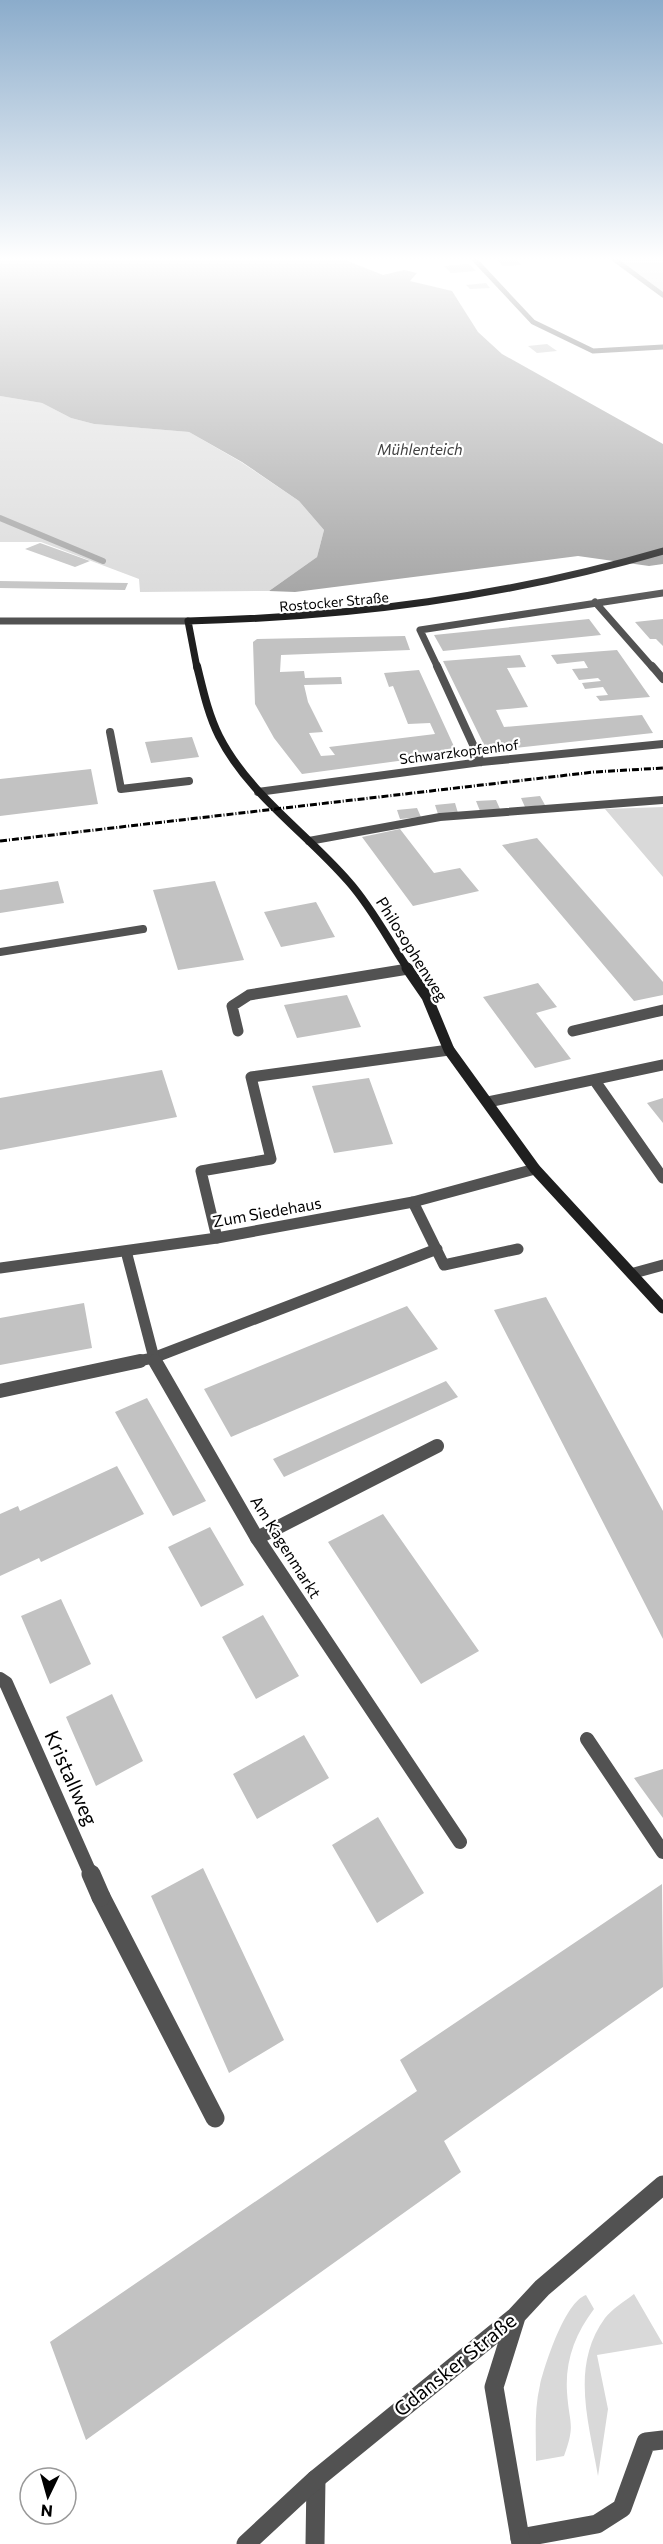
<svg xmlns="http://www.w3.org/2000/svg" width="663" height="2544" font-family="Commissioner,sans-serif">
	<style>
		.green { fill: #d9d9d9 }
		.water { fill: #a0a0a0 }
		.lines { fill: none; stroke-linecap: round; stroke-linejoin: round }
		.stream { stroke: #a0a0a0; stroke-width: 6 }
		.building { fill: #c2c2c2 }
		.service-far4 { stroke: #525252; stroke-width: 5 }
		.service-far3 { stroke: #525252; stroke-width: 8 }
		.service-far2 { stroke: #525252; stroke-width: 11 }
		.service-far1 { stroke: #525252; stroke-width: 14 }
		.service { stroke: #525252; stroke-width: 19 }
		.minor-far5 { stroke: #525252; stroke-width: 5 }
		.minor-far4 { stroke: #525252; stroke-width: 7 }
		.minor-far3 { stroke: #525252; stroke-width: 8 }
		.minor-far2 { stroke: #525252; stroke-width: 11 }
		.minor-far1 { stroke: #525252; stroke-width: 14 }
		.minor { stroke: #525252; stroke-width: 19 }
		.tertiary { stroke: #525252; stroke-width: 7 }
		.secondary-far2 { stroke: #1f1f1f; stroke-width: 7 }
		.secondary-far1 { stroke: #1f1f1f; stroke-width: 8 }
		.secondary { stroke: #1f1f1f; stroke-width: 11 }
		.rail { stroke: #000; stroke-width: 3; stroke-dasharray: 7 2 1 2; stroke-linecap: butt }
		.labels { text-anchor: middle; stroke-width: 4.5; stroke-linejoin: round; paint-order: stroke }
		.far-street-label { font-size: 14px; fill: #000; stroke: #fff }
		.far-water-label { font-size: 15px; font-style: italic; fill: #414141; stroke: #fff }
		.street-label { font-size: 16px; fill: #000; stroke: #fff }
		.near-street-label { font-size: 20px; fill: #000; stroke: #fff }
	</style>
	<rect width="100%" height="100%" fill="#fff"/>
	<path class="green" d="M 614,259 L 663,259 L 663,295 Z
		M 0,396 L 42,403 L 71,418 L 94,424 L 189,432 L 241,462 L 299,501 L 324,530 L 317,557 L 269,591 L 140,592 L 139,579 L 41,542 L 0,542 Z
		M 663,807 L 663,877 L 605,809 Z
		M 634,2294 L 663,2344 L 597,2355 L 608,2409 L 598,2476 C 589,2423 570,2366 605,2318 C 612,2309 625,2301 634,2294 Z
		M 586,2295 L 594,2309 C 575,2334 565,2361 567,2392 C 569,2424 576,2424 564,2456 L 536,2461 C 536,2436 534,2410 540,2385 C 545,2364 565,2302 586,2295 Z"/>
	<path class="water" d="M 0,259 L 343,259 L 383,275 L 404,270 L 417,273 L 410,281 L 452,291 L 478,332 L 502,354 L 663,444 L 663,564 L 649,566 L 578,556 L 295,592 L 269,591 L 317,557 L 324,530 L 299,501 L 242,462 L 189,432 L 94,424 L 71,418 L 42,403 L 0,396 Z"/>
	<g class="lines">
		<path class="stream" d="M 0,518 L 103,561"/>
	</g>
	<path class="building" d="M 496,259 L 516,259 L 521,265 L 503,266 Z
		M 469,264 L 476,271 L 451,273 L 444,266 Z
		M 486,283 L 490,288 L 470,289 L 466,285 Z
		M 547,344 L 557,351 L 537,353 L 528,346 Z
		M 40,543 L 90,561 L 75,567 L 25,549 Z
		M 0,581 L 128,583 L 125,590 L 0,588 Z
		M 589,619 L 601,635 L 443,651 L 434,635 Z
		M 663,619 L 663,646 L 656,639 L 650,639 L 635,622 Z
		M 405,636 L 410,650 L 281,655 L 280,672 L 304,671 L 305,678 L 341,677 L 342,684 L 304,685 L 308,702 L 323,732 L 309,733 L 321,756 L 335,755 L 329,747 L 435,734 L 430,723 L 408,724 L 393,686 L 389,687 L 384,673 L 419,670 L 457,753 L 302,774 L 274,738 L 255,704 L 253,642 L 257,639 Z
		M 617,650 L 650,697 L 600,701 L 596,696 L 608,695 L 603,687 L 585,689 L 582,683 L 601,681 L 598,678 L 579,680 L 572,669 L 588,668 L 584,661 L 557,664 L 551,655 Z
		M 520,655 L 526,667 L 507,668 L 528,707 L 496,710 L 504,727 L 642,715 L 653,733 L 487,751 L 443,661 Z
		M 192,737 L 199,757 L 151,763 L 145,742 Z
		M 91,769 L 98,804 L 0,816 L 0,779 Z
		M 540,796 L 545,805 L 525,807 L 521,798 Z
		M 496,800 L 500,809 L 480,811 L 476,801 Z
		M 455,803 L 458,813 L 438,814 L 435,805 Z
		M 417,808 L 421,817 L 400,819 L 397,810 Z
		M 400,829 L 434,873 L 460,868 L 479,891 L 413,906 L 362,837 Z
		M 537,838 L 663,982 L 663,995 L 634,1001 L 502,845 Z
		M 58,881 L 64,903 L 0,913 L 0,890 Z
		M 215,881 L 244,960 L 178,970 L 153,890 Z
		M 316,902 L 335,937 L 281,947 L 264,912 Z
		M 538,983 L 557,1007 L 536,1013 L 571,1059 L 535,1068 L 483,997 Z
		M 347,995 L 361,1027 L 297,1038 L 284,1005 Z
		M 162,1070 L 177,1117 L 0,1150 L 0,1098 Z
		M 369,1078 L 393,1144 L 334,1153 L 312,1086 Z
		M 663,1098 L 663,1123 L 647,1103 Z
		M 546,1297 L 663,1511 L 663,1639 L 494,1310 Z
		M 84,1303 L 92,1348 L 0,1365 L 0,1318 Z
		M 407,1306 L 438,1349 L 231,1437 L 204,1389 Z
		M 446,1381 L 458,1397 L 284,1477 L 273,1459 Z
		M 147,1398 L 206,1501 L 173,1516 L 115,1412 Z
		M 117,1466 L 144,1514 L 41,1562 L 39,1558 L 0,1576 L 0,1514 L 18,1506 L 20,1511 Z
		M 383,1514 L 479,1651 L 421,1684 L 328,1542 Z
		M 210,1527 L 244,1585 L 201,1607 L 168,1547 Z
		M 61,1599 L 91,1664 L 50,1684 L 21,1616 Z
		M 263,1615 L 299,1676 L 256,1699 L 222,1637 Z
		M 112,1694 L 143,1761 L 96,1786 L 66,1717 Z
		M 304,1735 L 329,1778 L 257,1819 L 233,1774 Z
		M 663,1769 L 663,1818 L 634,1778 Z
		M 378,1817 L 424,1893 L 377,1923 L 332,1845 Z
		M 203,1868 L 284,2040 L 229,2073 L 151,1896 Z
		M 662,1884 L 663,1987 L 444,2141 L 461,2172 L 86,2440 L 50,2342 L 417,2091 L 400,2060 Z"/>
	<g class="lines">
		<path class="service-far4" d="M 614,259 L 663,295"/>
		<path class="service-far3" d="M 110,732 L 121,789 L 189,781
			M 309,841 L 440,817 L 663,800
			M 0,952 L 143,929"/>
		<path class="service-far2" d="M 238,1031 L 232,1006 L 249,995 L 408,969
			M 573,1031 L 663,1010
			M 595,1081 L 663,1178
			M 488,1102 L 663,1065
			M 413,1202 L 444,1265 L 518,1249
			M 217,1238 L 201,1171 L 271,1159 L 251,1077 L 449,1050
			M 634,1273 L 663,1265
			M 133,1362 L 153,1358 L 437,1249"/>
		<path class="service-far1" d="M 0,1391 L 140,1361
			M 257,1538 L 437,1446
			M 587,1739 L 663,1852"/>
		<path class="service" d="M 101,1897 L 215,2118
			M 520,2538 L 597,2524 L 622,2508 L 646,2442 L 663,2440
			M 315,2544 L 316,2479"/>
		<path class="minor-far5" d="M 474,259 L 533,322 L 593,351 L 663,347"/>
		<path class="minor-far4" d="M 595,602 L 653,668
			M 438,668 L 420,630 L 663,593"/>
		<path class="minor-far3" d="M 437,666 L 481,762
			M 652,666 L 663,679
			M 258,792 L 481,762 L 663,744"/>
		<path class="minor-far2" d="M 126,1251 L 155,1362
			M 0,1268 L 217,1238 L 413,1202 L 535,1169"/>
		<path class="minor-far1" d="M 155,1361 L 257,1538 L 460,1842
			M 0,1679 L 6,1683 L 91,1875"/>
		<path class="minor" d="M 91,1874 L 101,1897
			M 516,2317 L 494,2387 L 521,2544
			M 246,2544 L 316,2479 L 516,2316 L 542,2288 L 663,2185"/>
		<path class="tertiary" d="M 0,621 L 188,621"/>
		<path class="secondary-far2" d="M 197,668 L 188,621 C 352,617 505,597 663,551"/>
		<path class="secondary-far1" d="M 197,666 C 203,690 208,714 219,736 C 249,795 307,833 349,882 C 372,908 389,941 408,969"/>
		<path class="secondary" d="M 407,968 L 427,997 L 449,1050 L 535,1169 L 663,1308"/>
		<path class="rail" d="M 0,841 L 594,772 L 663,768"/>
	</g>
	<linearGradient id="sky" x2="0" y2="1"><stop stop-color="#8baccb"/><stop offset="0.42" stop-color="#fff"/><stop offset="1" stop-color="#fff" stop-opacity="0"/></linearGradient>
	<rect width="663" height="616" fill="url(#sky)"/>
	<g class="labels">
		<g class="far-street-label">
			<text transform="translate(334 602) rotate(-5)" y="5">Rostocker Straße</text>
			<text transform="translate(459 752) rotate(-7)" y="5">Schwarzkopfenhof</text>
		</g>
		<g class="far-water-label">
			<text x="420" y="455">Mühlenteich</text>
		</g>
		<g class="street-label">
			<text transform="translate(412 949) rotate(58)" y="6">Philosophenweg</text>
			<text transform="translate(267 1212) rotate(-10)" y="6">Zum Siedehaus</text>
			<text transform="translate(286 1547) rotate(58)" y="6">Am Kagenmarkt</text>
		</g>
		<g class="near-street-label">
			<text transform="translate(71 1778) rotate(66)" y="7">Kristallweg</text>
			<text transform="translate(455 2365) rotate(-39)" y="7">Gdansker Straße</text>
		</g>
	</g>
	<g transform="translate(48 2496) rotate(185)"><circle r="28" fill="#ffffff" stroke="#999999" stroke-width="1.5"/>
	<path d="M0-4.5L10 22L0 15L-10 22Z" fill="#000000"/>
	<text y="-9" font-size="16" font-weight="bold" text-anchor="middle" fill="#000000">N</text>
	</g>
</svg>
